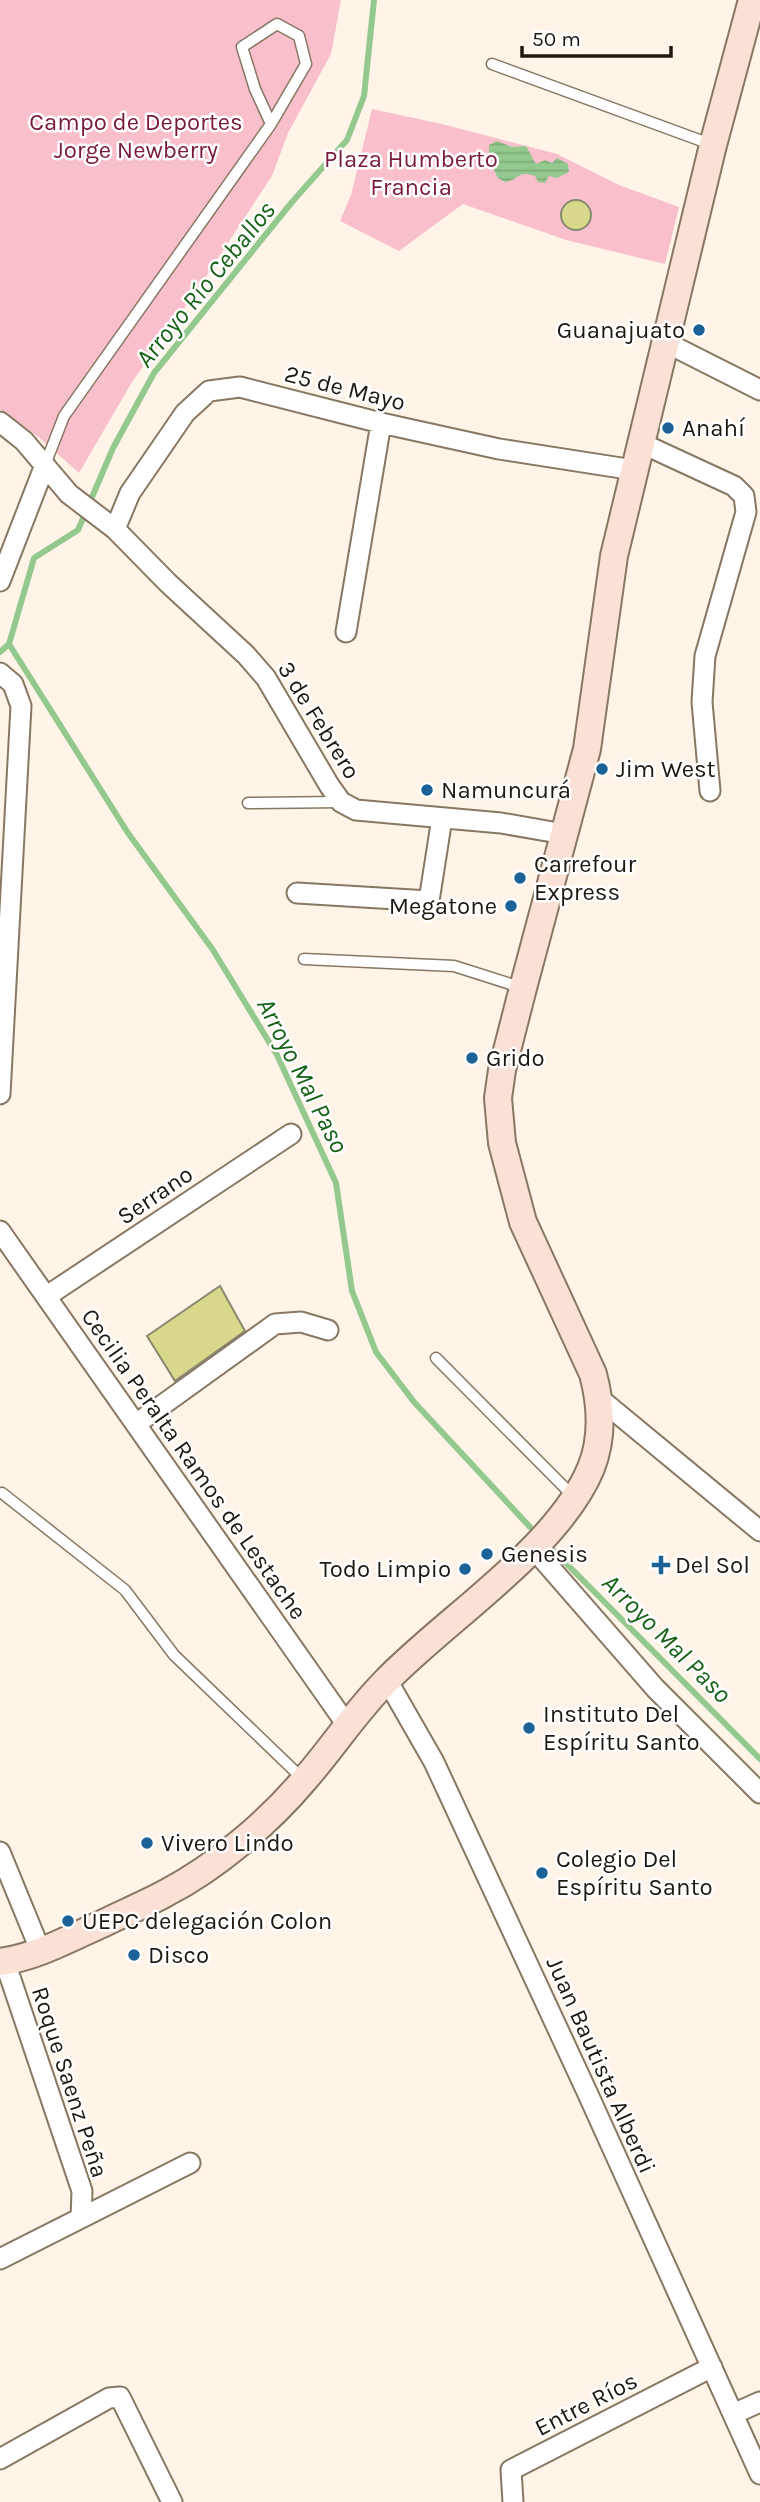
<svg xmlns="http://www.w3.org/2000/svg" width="760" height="2502" font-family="Karla,sans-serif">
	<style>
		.park { fill: #f9c0cb }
		.water { fill: url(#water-rules) }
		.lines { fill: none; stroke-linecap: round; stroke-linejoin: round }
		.stream { stroke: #93c98f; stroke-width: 6 }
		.building { fill: #d8d88b; stroke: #888971; stroke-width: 2 }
		.service-casing { stroke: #877763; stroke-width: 13 }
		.minor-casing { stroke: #877763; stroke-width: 23 }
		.secondary-casing { stroke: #877763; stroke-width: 30 }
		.service { stroke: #fff; stroke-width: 10 }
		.minor { stroke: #fff; stroke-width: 19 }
		.secondary { stroke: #fbe0d6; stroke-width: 26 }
		.poi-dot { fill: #1c6296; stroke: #fff; stroke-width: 2.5 }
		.labels { text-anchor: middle; stroke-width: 5; stroke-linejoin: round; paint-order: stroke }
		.park-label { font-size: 24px; fill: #791c3b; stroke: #fff }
		.poi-label { font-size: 24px; fill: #1e1810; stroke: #fff; text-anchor: start }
		.street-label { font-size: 24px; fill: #1e1810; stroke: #fff }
		.water-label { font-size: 26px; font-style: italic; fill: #176219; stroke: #fff }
	</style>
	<defs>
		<pattern id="water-rules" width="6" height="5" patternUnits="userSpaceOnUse" patternTransform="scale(1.75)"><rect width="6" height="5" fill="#93c98f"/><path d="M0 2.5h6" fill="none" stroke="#7eac7a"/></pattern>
	</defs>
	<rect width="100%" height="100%" fill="#fff4e7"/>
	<path class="park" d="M 0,0 L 341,0 L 331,54 L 288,133 L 272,176 L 193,296 L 132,382 L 79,473 L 41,439 L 0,409 Z
		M 372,109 L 442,124 L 557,154 L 619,185 L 679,207 L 665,264 L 566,240 L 463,204 L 399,251 L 340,221 L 351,195 Z"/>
	<path class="water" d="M 497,141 L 512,147 L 526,146 L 536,164 L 545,160 L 552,163 L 557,158 L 568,164 L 569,172 L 557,178 L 549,176 L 545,183 L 538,182 L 535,176 C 515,170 522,179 505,182 L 498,178 L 493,168 L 498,161 L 489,154 L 489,145 Z"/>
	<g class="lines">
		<path class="stream" d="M 9,644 L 128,833 L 213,950 L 277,1055 L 336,1183 L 352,1291 L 376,1352 L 414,1402 L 530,1527
			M 0,652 L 9,644 L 34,558 L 78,530 L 113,448 L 154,373 L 292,202 L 347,140 L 364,96 L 374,0
			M 547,1544 L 760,1759"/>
	</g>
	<path class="building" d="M561 215a15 15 0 1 1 30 0a15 15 0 1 1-30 0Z
		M 220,1286 L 245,1331 L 175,1381 L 147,1336 Z"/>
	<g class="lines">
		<defs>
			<path id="service" d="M 492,64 L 713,145
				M 45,465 L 64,416 L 271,124 L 306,64 L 299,36 L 277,24 L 242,47 L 255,89 L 271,124
				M 248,803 L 341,802
				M 304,959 L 454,966 L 523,988
				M 436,1358 L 574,1497
				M 2,1493 L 125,1590 L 174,1655 L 304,1780"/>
			<path id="minor" d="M 665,342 L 760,390
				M 0,422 L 24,441 L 69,494 L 115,529 L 168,583 L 246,655 L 266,678 L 329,785 L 341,802 L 356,810 L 501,823 L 564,834
				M 641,443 L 734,486 L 744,496 L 746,512 L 705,656 L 702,702 L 710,791
				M 115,529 L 130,493 L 185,413 L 209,391 L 240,387 L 381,423 L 499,449 L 634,470
				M 0,581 L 45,465
				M 346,632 L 381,423
				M 0,673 L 13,684 L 21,706 L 0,1094
				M 297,893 L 429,901 L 442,818
				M 0,1231 L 347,1725
				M 47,1296 L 291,1134
				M 599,1398 L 760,1531
				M 136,1424 L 275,1324 L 301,1322 L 328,1330
				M 533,1548 L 655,1688 L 760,1793
				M 387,1680 L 434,1762 L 587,2092 L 760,2474
				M 0,1852 L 41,1952
				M 5,1962 L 82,2191 L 81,2218
				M 0,2259 L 190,2163
				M 733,2414 L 760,2402
				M 0,2459 L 109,2398 L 120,2397 L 172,2502
				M 513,2502 L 511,2470 L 712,2367"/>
			<path id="secondary" d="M 0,1962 C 37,1957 70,1938 104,1923 C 124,1913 146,1904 166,1893 C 216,1867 269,1822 305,1779 C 333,1747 356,1711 386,1681 C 447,1618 558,1548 591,1468 C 603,1438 601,1404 593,1374 L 523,1222 L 502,1143 L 498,1098 L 502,1070 L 523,988 L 587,749 L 614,556 L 713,145 L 752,0"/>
		</defs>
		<use href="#service" class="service-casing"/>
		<use href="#minor" class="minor-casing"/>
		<use href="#secondary" class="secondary-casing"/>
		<use href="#service" class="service"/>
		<use href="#minor" class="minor"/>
		<use href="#secondary" class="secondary"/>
	</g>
	<g class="poi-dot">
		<circle cx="699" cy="330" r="7"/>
		<circle cx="668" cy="428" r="7"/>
		<circle cx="602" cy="769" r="7"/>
		<circle cx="427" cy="790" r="7"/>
		<circle cx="520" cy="878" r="7"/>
		<circle cx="511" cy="906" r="7"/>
		<circle cx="472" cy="1058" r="7"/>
		<circle cx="487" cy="1554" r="7"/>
		<path d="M657.5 1554.5h7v7h7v7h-7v7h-7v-7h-7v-7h7z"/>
		<circle cx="465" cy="1569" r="7"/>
		<circle cx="529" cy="1728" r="7"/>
		<circle cx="147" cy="1843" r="7"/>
		<circle cx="542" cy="1873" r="7"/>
		<circle cx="68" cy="1921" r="7"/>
		<circle cx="134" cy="1955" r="7"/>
	</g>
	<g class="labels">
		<g class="park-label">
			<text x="136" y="130">Campo de Deportes<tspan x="136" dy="28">Jorge Newberry</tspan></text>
			<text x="411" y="167">Plaza Humberto<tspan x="411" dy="28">Francia</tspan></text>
		</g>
		<g class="poi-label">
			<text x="685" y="338" text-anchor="end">Guanajuato</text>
			<text x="682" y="436">Anahí</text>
			<text x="616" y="777">Jim West</text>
			<text x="441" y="798">Namuncurá</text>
			<text x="534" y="872">Carrefour<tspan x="534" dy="28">Express</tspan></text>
			<text x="497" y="914" text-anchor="end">Megatone</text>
			<text x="486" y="1066">Grido</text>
			<text x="501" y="1562">Genesis</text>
			<text x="675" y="1573">Del Sol</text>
			<text x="451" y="1577" text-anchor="end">Todo Limpio</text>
			<text x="543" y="1722">Instituto Del<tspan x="543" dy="28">Espíritu Santo</tspan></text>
			<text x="161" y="1851">Vivero Lindo</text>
			<text x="556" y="1867">Colegio Del<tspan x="556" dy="28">Espíritu Santo</tspan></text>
			<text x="82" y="1929">UEPC delegación Colon</text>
			<text x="148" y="1963">Disco</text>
		</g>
		<g class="street-label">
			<text transform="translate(345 388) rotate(14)" y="8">25 de Mayo</text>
			<text transform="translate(319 720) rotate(58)" y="8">3 de Febrero</text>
			<text transform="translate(155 1195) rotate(-34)" y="8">Serrano</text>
			<text transform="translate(194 1464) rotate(55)" y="8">Cecilia Peralta Ramos de Lestache</text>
			<text transform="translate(601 2065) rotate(66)" y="8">Juan Bautista Alberdi</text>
			<text transform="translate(70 2082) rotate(72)" y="8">Roque Saenz Peña</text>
			<text transform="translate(586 2404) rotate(-27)" y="8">Entre Ríos</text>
		</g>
		<g class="water-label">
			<text transform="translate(205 284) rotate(-51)" y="9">Arroyo Río Ceballos</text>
			<text transform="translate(303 1075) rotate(63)" y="9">Arroyo Mal Paso</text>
			<text transform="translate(667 1638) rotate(45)" y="9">Arroyo Mal Paso</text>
		</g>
	</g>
	<path d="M522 46v10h149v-10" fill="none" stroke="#1e1810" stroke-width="3.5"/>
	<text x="532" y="46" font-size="21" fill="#1e1810" stroke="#ffffff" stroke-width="5" paint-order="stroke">50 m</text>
</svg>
